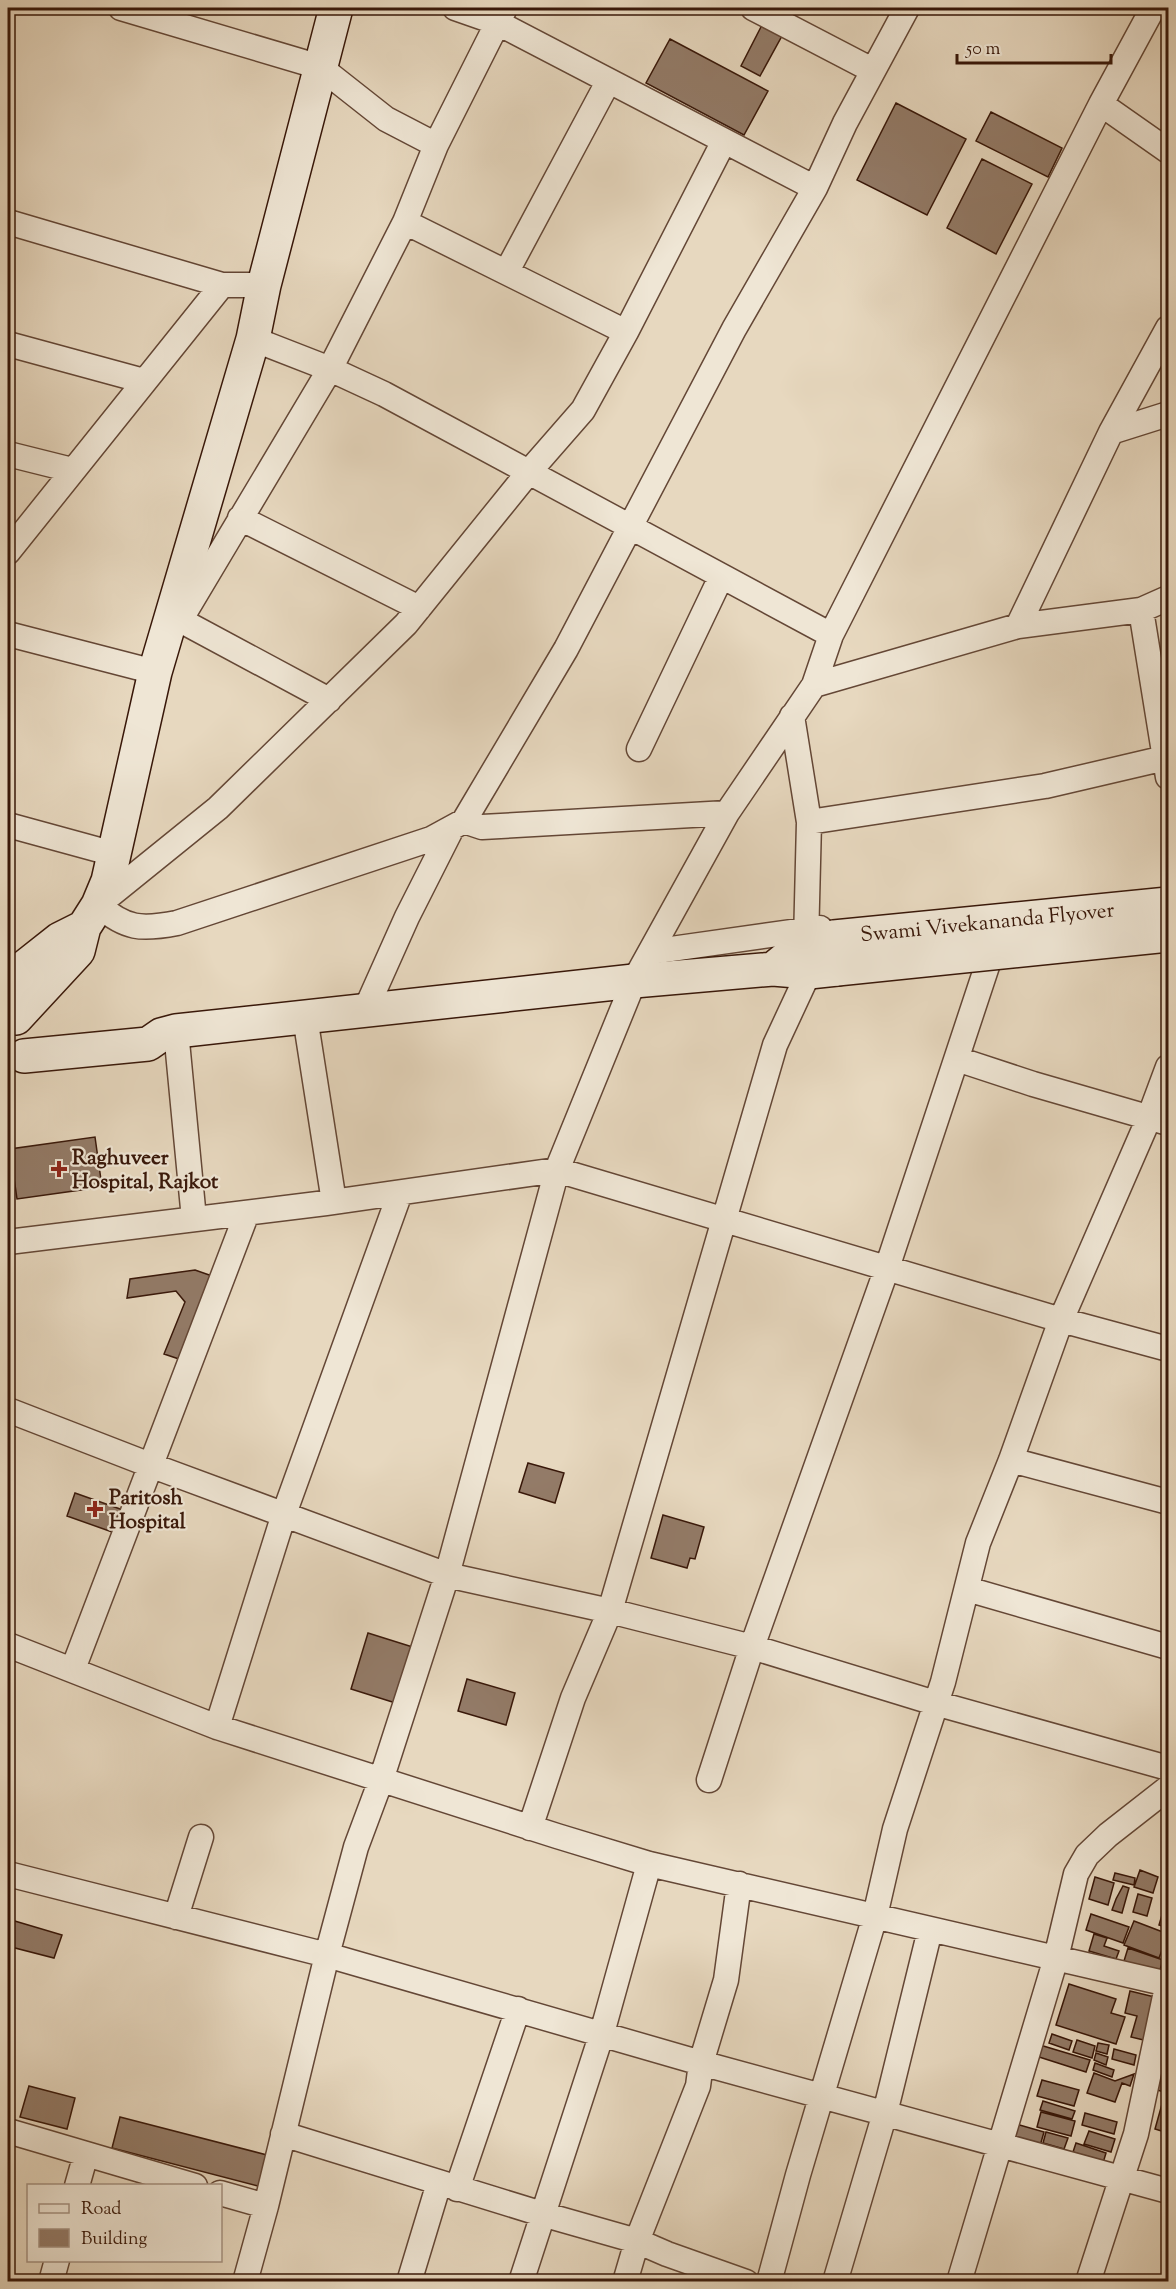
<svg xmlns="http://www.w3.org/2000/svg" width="1176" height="2289" font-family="'Sorts Mill Goudy',serif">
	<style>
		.building { fill: #937b68; stroke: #381709; stroke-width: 1.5 }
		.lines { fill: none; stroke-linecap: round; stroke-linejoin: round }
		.street-casing { stroke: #644736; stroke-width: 27 }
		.secondary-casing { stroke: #381709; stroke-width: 36 }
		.street { stroke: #efe6d5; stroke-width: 24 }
		.secondary { stroke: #efe6d5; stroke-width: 33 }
		.secondary-bridge-casing { stroke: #381709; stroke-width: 36; stroke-linecap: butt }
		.secondary-bridge { stroke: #efe6d5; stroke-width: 33 }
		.poi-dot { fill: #8f2418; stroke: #efe6d5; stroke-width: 2 }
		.labels { text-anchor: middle; stroke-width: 4.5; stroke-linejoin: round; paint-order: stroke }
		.street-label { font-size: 21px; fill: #381709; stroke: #efe6d5 }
		.poi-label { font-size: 21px; font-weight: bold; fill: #381709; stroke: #efe6d5; text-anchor: start }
	</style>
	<rect width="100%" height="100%" fill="#e7d8bf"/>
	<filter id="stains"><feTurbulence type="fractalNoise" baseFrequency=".00333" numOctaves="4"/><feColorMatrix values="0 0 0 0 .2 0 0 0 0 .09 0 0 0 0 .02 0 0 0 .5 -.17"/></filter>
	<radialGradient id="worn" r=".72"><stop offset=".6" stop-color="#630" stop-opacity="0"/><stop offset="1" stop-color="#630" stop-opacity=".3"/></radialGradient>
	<path class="building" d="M 763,23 L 783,34 L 760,76 L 741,66 Z
		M 670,39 L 768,91 L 744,135 L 646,83 Z
		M 896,103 L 966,139 L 927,215 L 857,180 Z
		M 991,112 L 1062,148 L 1048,177 L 976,141 Z
		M 982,159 L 1032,184 L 996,254 L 947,228 Z
		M 95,1137 L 102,1187 L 17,1199 L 10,1149 Z
		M 195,1270 L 215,1277 L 185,1361 L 164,1354 L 185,1302 L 176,1291 L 127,1298 L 130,1279 Z
		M 528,1463 L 564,1473 L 555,1503 L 519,1492 Z
		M 75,1493 L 123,1510 L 115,1533 L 67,1516 Z
		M 663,1515 L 704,1527 L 695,1559 L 690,1558 L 687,1568 L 651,1558 Z
		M 368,1633 L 419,1649 L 402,1705 L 351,1689 Z
		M 467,1679 L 515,1693 L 506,1725 L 458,1711 Z
		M 1140,1870 L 1158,1877 L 1153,1893 L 1134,1887 Z
		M 1115,1873 L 1135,1878 L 1134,1885 L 1113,1880 Z
		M 1095,1877 L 1114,1883 L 1108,1905 L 1089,1899 Z
		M 1123,1886 L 1129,1888 L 1122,1913 L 1112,1910 L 1116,1899 Z
		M 1138,1894 L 1152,1898 L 1147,1916 L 1133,1912 Z
		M 1165,1905 L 1168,1906 L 1168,1928 L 1159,1925 Z
		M 1091,1914 L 1129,1927 L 1123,1943 L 1086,1930 Z
		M 8,1919 L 62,1935 L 54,1958 L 11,1947 L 8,1961 Z
		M 1134,1921 L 1168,1934 L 1159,1958 L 1124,1945 Z
		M 1094,1934 L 1107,1938 L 1104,1946 L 1119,1951 L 1116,1959 L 1089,1951 Z
		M 1128,1948 L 1163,1960 L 1159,1973 L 1124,1961 Z
		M 1069,1984 L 1116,1999 L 1111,2013 L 1125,2017 L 1116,2044 L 1056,2025 Z
		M 1130,1991 L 1163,1999 L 1152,2042 L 1131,2037 L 1137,2016 L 1125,2013 Z
		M 1052,2034 L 1072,2041 L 1069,2050 L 1049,2043 Z
		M 1077,2040 L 1095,2046 L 1092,2058 L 1073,2052 Z
		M 1098,2043 L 1109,2045 L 1107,2054 L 1096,2051 Z
		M 1040,2045 L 1090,2060 L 1086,2072 L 1036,2056 Z
		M 1114,2049 L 1136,2055 L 1134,2065 L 1112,2059 Z
		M 1096,2053 L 1108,2057 L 1106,2065 L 1094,2060 Z
		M 1095,2063 L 1114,2070 L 1112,2077 L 1093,2070 Z
		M 1094,2073 L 1115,2081 L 1134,2074 L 1130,2086 L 1122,2083 L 1115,2102 L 1087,2093 Z
		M 1162,2073 L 1168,2075 L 1168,2093 L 1157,2090 Z
		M 1042,2080 L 1079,2090 L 1074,2106 L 1037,2096 Z
		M 29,2086 L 75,2098 L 67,2129 L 20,2117 Z
		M 1164,2097 L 1168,2098 L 1168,2133 L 1155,2129 Z
		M 1043,2101 L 1075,2111 L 1072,2119 L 1040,2110 Z
		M 1041,2112 L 1075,2121 L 1071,2136 L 1037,2127 Z
		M 1085,2113 L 1117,2122 L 1114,2134 L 1082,2125 Z
		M 120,2117 L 271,2156 L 262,2187 L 112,2148 Z
		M 1016,2124 L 1044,2132 L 1040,2146 L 1012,2138 Z
		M 1089,2131 L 1115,2139 L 1111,2152 L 1084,2144 Z
		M 1046,2132 L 1068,2138 L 1064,2149 L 1043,2143 Z
		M 1076,2143 L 1106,2153 L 1103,2163 L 1073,2152 Z"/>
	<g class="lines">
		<defs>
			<path id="street" d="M 121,8 L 320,67 L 386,119 L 436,145
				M 455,8 L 498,23 L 815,188
				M 753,8 L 872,70
				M 1101,104 L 1168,151
				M 724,141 L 626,332 L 583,410 L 528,473 L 406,624 L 218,808 L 98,905 C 126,929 141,930 177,923 L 431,839 L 464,821 L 566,649 L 734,329 L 815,188 L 845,123 L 907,8
				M 8,222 L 222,285 L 264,285
				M 405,222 L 626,332
				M 507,271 L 608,82
				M 253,339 L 330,369 L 384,394 L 831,635
				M 8,344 L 144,381
				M 1111,432 L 1168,414
				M 8,454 L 72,470
				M 240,518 L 419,608
				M 8,552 L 222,285
				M 1141,610 L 1168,777
				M 180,620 L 329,700
				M 179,622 L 330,369 L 405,222 L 436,145 L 505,8
				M 1018,626 L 1111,432 L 1168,328
				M 8,634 L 155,672
				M 814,685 L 1018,626 L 1141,610 L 1168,598
				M 639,749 L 721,577
				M 464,821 L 482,827 L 727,813
				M 809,822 L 1045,786 L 1165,758
				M 8,825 L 114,854
				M 650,952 L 820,928
				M 365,1011 L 407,917 L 452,828
				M 305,1017 L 334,1202
				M 176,1031 L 194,1219
				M 957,1059 L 1033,1084 L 1168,1123
				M 8,1242 L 326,1203 L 557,1170 L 1061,1320 L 1168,1349
				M 8,1410 L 150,1465 L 447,1575 L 610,1611 L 752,1647 L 935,1703 L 1168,1768
				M 1011,1460 L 1168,1502
				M 967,1589 L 1168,1647
				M 8,1645 L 217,1727 L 557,1836 L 649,1864 L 1168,1984
				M 73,1669 L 247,1213
				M 217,1727 L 284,1514 L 400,1193
				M 709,1780 L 752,1647 L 887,1268 L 996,939
				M 530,1828 L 573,1698 L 610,1611 L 775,1045 L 809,972 L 806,942 L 809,822 L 792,716
				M 8,1874 L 327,1955 L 701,2063 L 1168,2191
				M 176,1917 L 201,1837
				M 8,2131 L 195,2186
				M 283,2134 L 542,2214 L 637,2241 L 667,2254 L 746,2282
				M 77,2186 L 86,2154
				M 457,2189 L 518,2009
				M 220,2193 L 266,2206
				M 51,2282 L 57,2260
				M 245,2282 L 266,2206 L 327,1955 L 356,1847 L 381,1780 L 447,1575 L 557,1170 L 634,981 L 727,813 L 814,685 L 831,635 L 1101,104 L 1153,8
				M 409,2282 L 439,2183
				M 521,2282 L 602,2033 L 649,1864
				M 625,2282 L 637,2241 L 698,2086 L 701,2063 L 726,1980 L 739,1884
				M 769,2282 L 798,2175 L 875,1916 L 895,1829 L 943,1682 L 978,1543 L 1011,1460 L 1061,1320 L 1149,1118 L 1168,1067
				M 835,2282 L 885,2113 L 930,1930
				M 959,2282 L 1056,1958 L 1076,1874 L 1087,1855 L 1108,1835 L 1168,1788
				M 1088,2282 L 1136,2134 L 1168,1982"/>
			<path id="secondary" d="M 773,969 L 806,942 L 834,937
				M 8,980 L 60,939 L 84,927
				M 16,1018 L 78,951 L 84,927 L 98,905 L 108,881 L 155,672 L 253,339 L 264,285 L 336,8
				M 24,1056 L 148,1044 L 161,1035 L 176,1031 L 634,981 L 773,969 L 809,972 L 837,969"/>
		</defs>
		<use href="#street" class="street-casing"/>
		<use href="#secondary" class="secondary-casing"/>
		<use href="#street" class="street"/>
		<use href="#secondary" class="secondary"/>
		<defs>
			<g id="secondary-bridge">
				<path id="s1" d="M 834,937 L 1168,904"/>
				<path d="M 837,969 L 1168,935"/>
			</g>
		</defs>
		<use href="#secondary-bridge" class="secondary-bridge-casing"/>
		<use href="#secondary-bridge" class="secondary-bridge"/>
	</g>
	<g class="poi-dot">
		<path d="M56 1160h6v6h6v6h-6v6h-6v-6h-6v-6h6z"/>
		<path d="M92 1500h6v6h6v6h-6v6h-6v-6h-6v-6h6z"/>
	</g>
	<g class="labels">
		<g class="street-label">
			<text dy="7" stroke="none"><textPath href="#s1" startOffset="154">Swami Vivekananda Flyover</textPath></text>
		</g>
		<g class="poi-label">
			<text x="72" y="1164">Raghuveer<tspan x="72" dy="24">Hospital, Rajkot</tspan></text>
			<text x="109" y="1504">Paritosh<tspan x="109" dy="24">Hospital</tspan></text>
		</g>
	</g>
	<rect width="1176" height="2289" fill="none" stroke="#e7d8bf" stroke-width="30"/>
	<rect x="9" y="9" width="1158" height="2271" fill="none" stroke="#381709" stroke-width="3"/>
	<rect x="15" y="15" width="1146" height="2259" fill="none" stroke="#381709" stroke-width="1.5"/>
	<rect x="27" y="2184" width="195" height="78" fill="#efe6d5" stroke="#a69383" stroke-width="1.5"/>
	<rect x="39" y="2204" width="30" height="9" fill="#efe6d5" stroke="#a69383" stroke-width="1.5"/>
	<text x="81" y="2214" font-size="18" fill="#381709">Road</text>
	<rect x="39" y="2229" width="30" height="18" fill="#937b68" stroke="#a69383" stroke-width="1.5"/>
	<text x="81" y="2244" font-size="18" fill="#381709">Building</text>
	<path d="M957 54v9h154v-9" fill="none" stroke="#381709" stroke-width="3"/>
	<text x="966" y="54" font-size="18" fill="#381709" stroke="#efe6d5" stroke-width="4.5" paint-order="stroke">50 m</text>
	<rect width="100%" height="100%" filter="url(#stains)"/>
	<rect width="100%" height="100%" fill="url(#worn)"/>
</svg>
